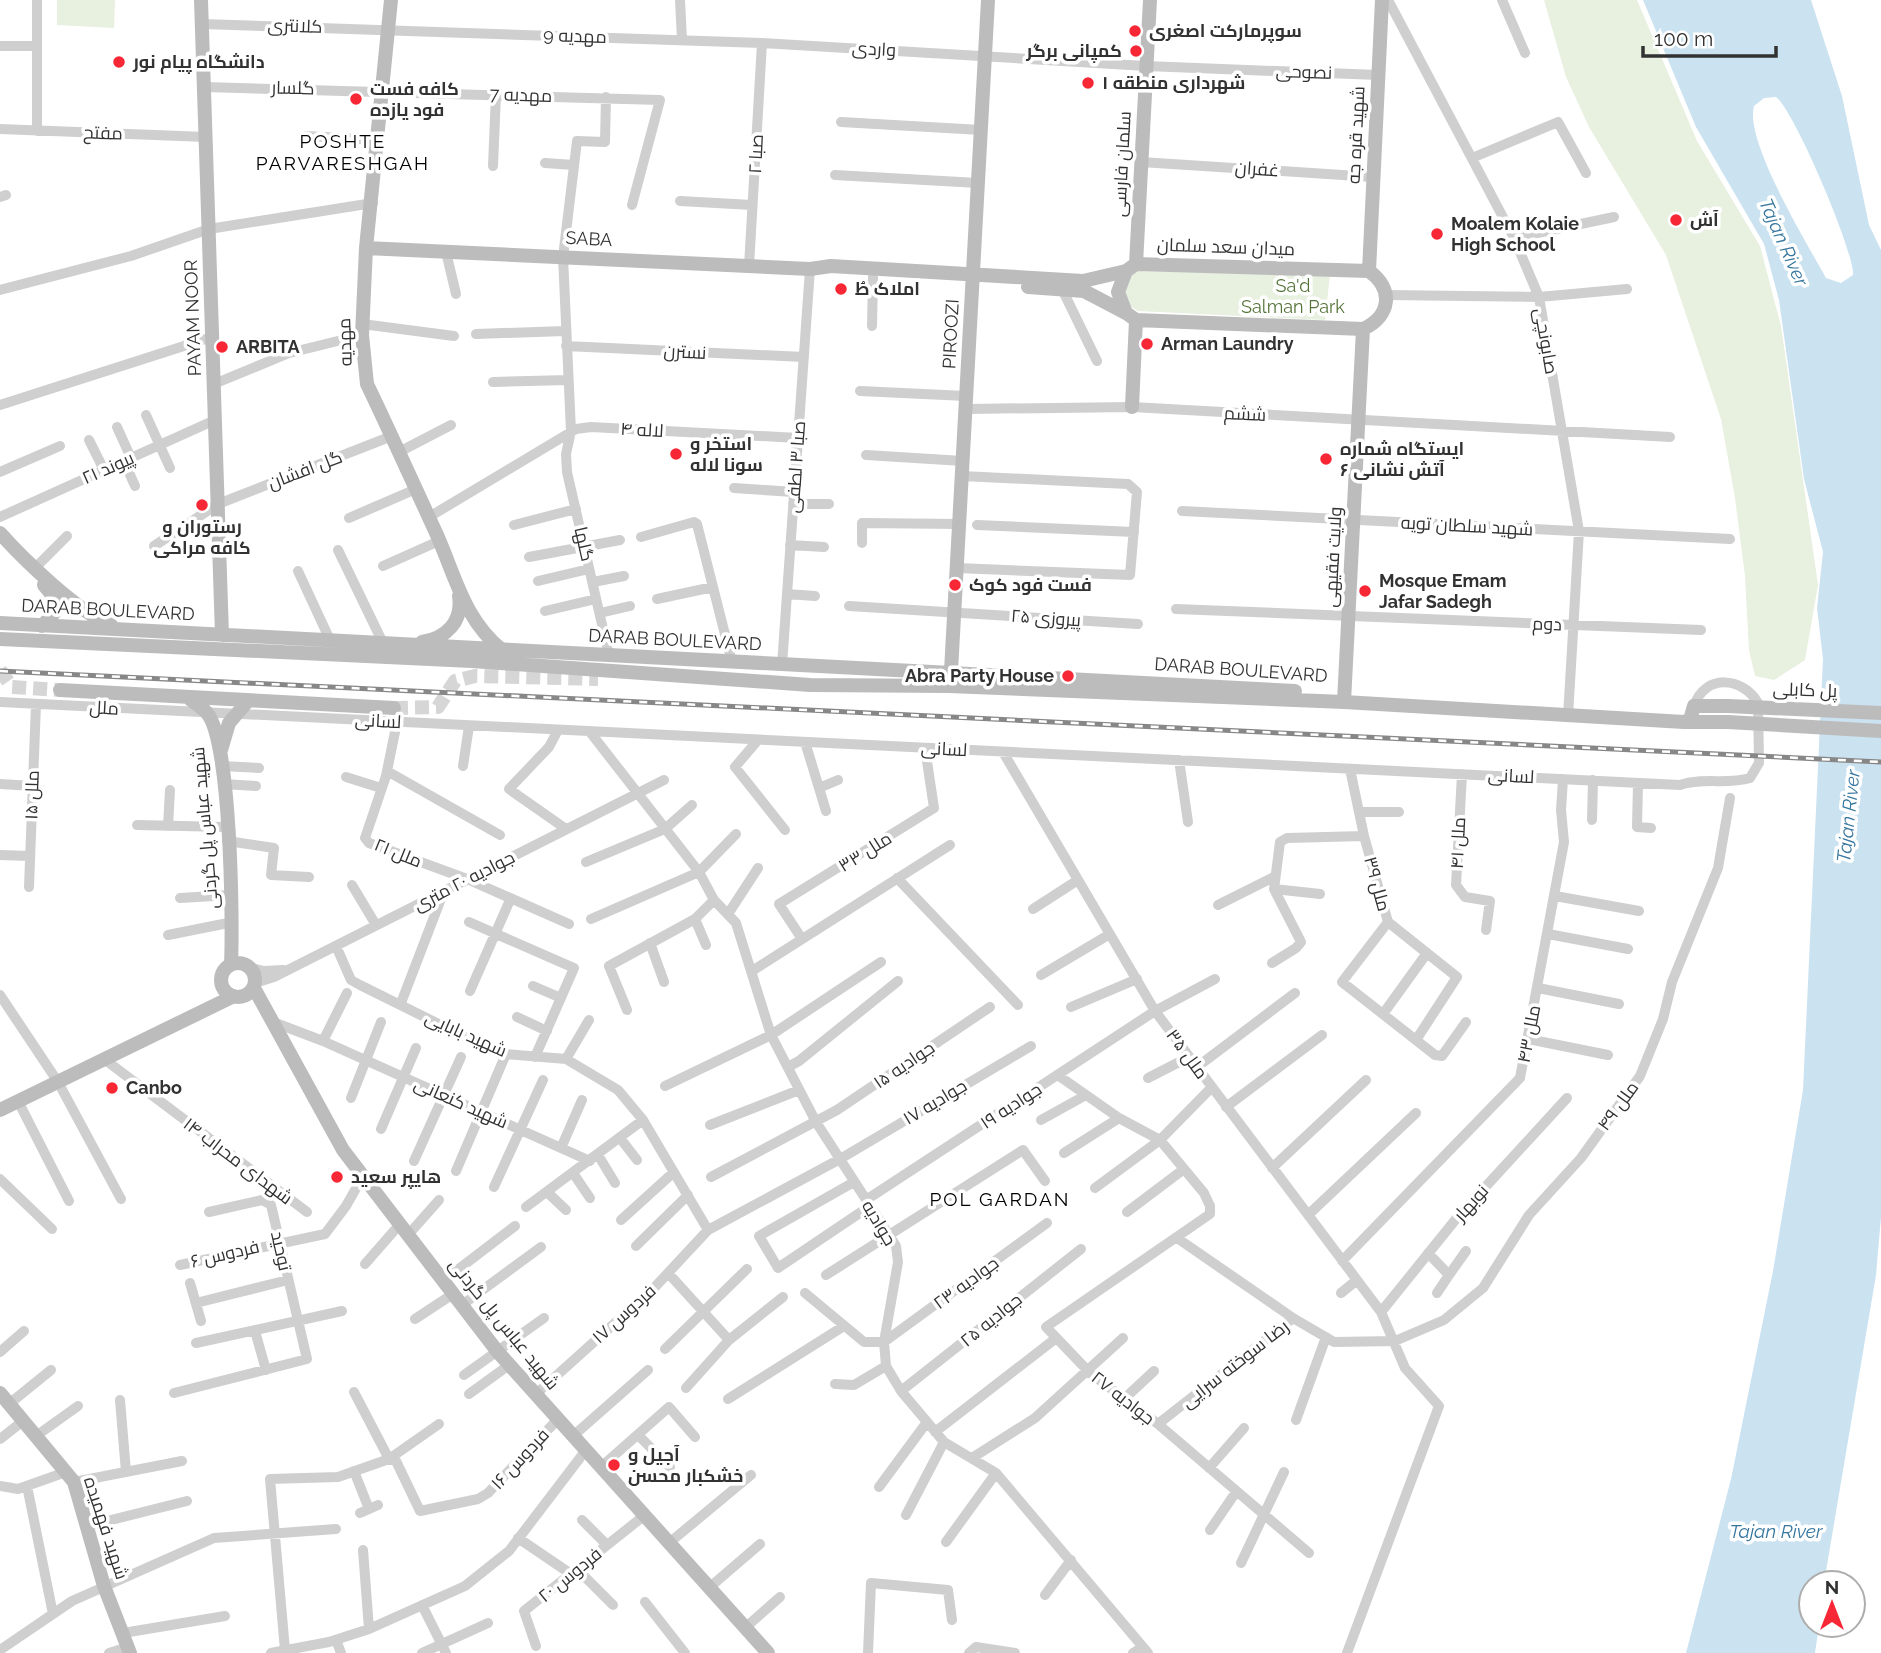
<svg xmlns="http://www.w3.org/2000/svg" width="1881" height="1653" font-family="Raleway,Cairo,sans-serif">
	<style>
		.green { fill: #e8f0e0 }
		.water { fill: #cbe2f1; fill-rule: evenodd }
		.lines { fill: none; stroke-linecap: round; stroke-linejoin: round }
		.secondary-tunnel { stroke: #d6d6d6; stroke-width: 14; stroke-dasharray: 14 7; stroke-linecap: butt }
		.street { stroke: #cfcfcf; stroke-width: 10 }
		.secondary { stroke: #bcbcbc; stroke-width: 14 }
		.rail-casing { stroke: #878787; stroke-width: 5 }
		.rail { stroke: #fff; stroke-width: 2.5; stroke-dasharray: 8; stroke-linecap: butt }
		.secondary-bridge { stroke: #bcbcbc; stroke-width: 14 }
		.poi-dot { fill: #f72735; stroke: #fff; stroke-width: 2.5 }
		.labels { text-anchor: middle; stroke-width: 7; stroke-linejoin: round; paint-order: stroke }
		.street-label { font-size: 18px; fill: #323232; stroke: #fff }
		.poi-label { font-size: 18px; font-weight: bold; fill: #323232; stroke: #fff; text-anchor: start }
		.park-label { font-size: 18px; fill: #55743a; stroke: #fff }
		.neighbourhood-label { font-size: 19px; letter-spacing: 2px; fill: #000; stroke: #fff }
		.water-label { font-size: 19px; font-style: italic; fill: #36769f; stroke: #fff }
	</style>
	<rect width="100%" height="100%" fill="#fff"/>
	<path class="green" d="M 57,0 L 115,0 L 114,28 L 57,25 Z
		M 1544,0 L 1637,0 L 1697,141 L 1760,246 L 1781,326 L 1818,585 L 1805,660 L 1774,680 L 1755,676 L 1749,650 L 1745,576 L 1735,498 L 1721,419 L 1666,255 L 1589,127 L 1566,77 Z
		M 1131,271 L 1330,274 L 1325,320 L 1138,311 L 1124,302 L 1127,277 Z"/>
	<path class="water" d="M 1643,0 L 1811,0 L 1842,96 L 1869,225 L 1881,250 L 1881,1217 L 1876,1275 L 1824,1583 L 1811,1583 L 1811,1625 L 1819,1625 L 1815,1653 L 1686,1653 L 1731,1479 L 1773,1271 L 1803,1090 L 1823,659 L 1817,608 L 1823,552 L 1804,479 L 1779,300 L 1764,244 L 1696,127 ZM 1776,97 C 1794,110 1855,253 1853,275 L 1841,283 L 1826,278 C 1808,245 1744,141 1754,106 L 1764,98 Z"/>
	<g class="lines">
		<path class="secondary-tunnel" d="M 0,670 L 12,687 L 60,690
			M 394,708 L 438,707 L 455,681 L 475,676 L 598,679"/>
		<path class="street" d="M 37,0 L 37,131
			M 680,0 L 682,40
			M 1388,0 L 1514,238 L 1539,297 L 1579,531 L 1568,716
			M 1502,0 L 1525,53
			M 202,24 L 762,43 L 1146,66 L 1378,75
			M 0,46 L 37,46
			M 204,87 L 660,100 L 632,205
			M 606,97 L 605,142 L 577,141 L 563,257 L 571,431 L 566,454 L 567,472 L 609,655
			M 841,122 L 981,130
			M 0,129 L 206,137
			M 306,136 L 377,140
			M 1472,158 L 1558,122 L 1586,173
			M 1141,162 L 1373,177
			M 545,163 L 574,165
			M 493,166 L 496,94
			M 835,175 L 978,183
			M 0,197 L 6,195
			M 680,201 L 752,205
			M 1514,238 L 1614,217
			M 446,252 L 456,294
			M 749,266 L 762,43
			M 1062,289 L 1097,361
			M 0,290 L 131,256 L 209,229 L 373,203
			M 1386,295 L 1539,297 L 1627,289
			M 362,324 L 454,336
			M 872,326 L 873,277
			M 476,334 L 565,331
			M 566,346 L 804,357
			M 493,382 L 568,380
			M 214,384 L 289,353 L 362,335
			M 860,391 L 966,396
			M 0,405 L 212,337
			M 966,409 L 1132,407 L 1670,437
			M 146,415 L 170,468
			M 117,427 L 131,458
			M 89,440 L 104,470
			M 399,452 L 451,425
			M 866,455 L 963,461
			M 124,461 L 135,486
			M 0,472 L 60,446
			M 734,488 L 794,492
			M 793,504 L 829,504
			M 1182,511 L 1730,539
			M 0,517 L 215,420
			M 429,517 L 576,429 L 591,427 L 798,438
			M 349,518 L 416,489
			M 514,525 L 576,509
			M 977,525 L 1134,532
			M 641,537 L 694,522 L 697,524 L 732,662
			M 862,543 L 862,523 L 960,524
			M 790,545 L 824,547
			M 154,546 L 218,504 L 392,436
			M 338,550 L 383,643
			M 529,557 L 620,540
			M 383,566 L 439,541
			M 36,567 L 67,536
			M 957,568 L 1130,575 L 1137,492 L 1128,484 L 962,476
			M 298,571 L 330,640
			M 538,581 L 589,569
			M 593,582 L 624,576
			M 787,594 L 815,596
			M 657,599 L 713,587
			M 849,606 L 1138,624
			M 1176,609 L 1701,630
			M 545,611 L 596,599
			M 600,613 L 630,606
			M 782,665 L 810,269
			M 0,702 L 1680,785 C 1703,777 1727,785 1750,778 L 1759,763 L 1758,703 C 1743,677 1705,673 1694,706
			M 397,722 L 386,776 L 365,838 L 369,843 L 467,879 L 569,924
			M 558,730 L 549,747 L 509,789 L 566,829
			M 590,732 L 699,872 L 714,900 L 736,923 L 771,1035 L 816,1122 L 896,1246 L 898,1262 L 884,1342 L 886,1366 L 901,1391 L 944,1442 L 996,1473 L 1148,1653
			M 758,740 L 735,767 L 785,830
			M 805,742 L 826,811
			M 1003,752 L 1155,1011 L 1381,1312 L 1405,1368 L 1439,1406 L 1347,1653
			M 1179,760 L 1188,822
			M 222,766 L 259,768
			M 463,766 L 469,726
			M 1350,769 L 1364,836 L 1388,922 L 1457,977 L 1416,1040
			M 387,771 L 500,835
			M 1462,774 L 1456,885 L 1465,897 L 1490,901 L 1486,930
			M 346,777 L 381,788
			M 1638,783 L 1637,827 L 1651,828
			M 0,784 L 33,786
			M 223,784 L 256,786
			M 819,788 L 838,780
			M 1359,812 L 1399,812
			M 1592,820 L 1593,780
			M 137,825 L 226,827
			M 168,826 L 170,790
			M 227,841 L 274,848 L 271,875 L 309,877
			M 0,855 L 30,856
			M 586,862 L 665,829 L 692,805
			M 897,878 L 1018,1005
			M 352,885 L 376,925
			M 29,887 L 36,704
			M 1274,889 L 1320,894
			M 1555,896 L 1639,911
			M 180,898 L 231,895
			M 1218,905 L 1274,877
			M 1033,909 L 1078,880
			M 728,914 L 758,868
			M 591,919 L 699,872 L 736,834
			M 695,919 L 706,945
			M 469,922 L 574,968 L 535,1057
			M 1388,922 L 1342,982 L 1435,1055 L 1442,1056 L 1466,1022
			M 1548,934 L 1628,949
			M 168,935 L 233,922
			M 802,939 L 779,904 L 934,808 L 925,748
			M 650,943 L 664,982
			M 336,946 L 351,980 L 360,985 L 481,1045 L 506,1054 L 566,1059 L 618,1090 L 643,1120 L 708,1230
			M 1272,963 L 1296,948 L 1301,942 L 1274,889 L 1280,842 L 1287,838 L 1364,836
			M 251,968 L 264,971 L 283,970
			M 752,971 L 950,845
			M 1041,975 L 1110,934
			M 255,983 L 274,977 L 664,780
			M 533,986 L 561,998
			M 1538,988 L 1619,1004
			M 470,991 L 510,900
			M 0,995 L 58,1082 L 121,1199
			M 401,1003 L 444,891
			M 1071,1007 L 1137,979
			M 627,1010 L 609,966 L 695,919 L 714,900
			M 1383,1014 L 1427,953
			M 517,1017 L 547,1031
			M 273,1022 L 323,1041 L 590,1161
			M 1528,1039 L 1608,1055
			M 323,1041 L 347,993
			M 104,1059 L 307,1212
			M 566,1059 L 589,1020
			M 788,1067 L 799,1061 L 898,981
			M 1197,1067 L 1295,993
			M 1059,1076 L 1119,1118 L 1160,1140 L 1204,1193 L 1210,1206 L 1210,1214 L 1046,1327 L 1089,1372 L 1158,1424 L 1309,1553
			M 1148,1078 L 1189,1057
			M 665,1086 L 771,1035 L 881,962
			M 351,1098 L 381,1022
			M 18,1101 L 69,1201
			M 1226,1107 L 1322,1035
			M 1041,1120 L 1086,1095
			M 710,1125 L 799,1090
			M 381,1129 L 416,1048
			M 620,1138 L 637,1160
			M 561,1148 L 582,1100
			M 1064,1153 L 1119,1118
			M 598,1155 L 615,1183
			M 414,1161 L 461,1057
			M 1272,1168 L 1366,1080
			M 456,1171 L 506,1054
			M 573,1173 L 590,1198
			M 711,1177 L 837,1110 L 990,1007
			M 0,1179 L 52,1229
			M 854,1182 L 759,1236 L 778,1268 L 870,1206
			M 494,1187 L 543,1080
			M 1095,1188 L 1160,1140 L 1212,1087
			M 547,1192 L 566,1210
			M 866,1200 L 1155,1011 L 1215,979
			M 526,1207 L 643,1120
			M 1127,1212 L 1184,1169
			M 1308,1215 L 1416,1113
			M 621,1220 L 674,1172
			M 408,1235 L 439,1200
			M 1177,1238 L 1293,1318 L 1334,1342 L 1395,1341 L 1444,1320 L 1483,1288 L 1529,1215 L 1581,1158 L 1640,1076 L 1663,1019 L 1672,982 L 1718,868 L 1730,798
			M 636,1246 L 688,1195
			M 1428,1253 L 1449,1275 L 1466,1251
			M 1342,1261 L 1520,1078 L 1564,842 L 1561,810 L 1563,779
			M 365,1264 L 400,1224
			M 180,1265 L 325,1234 L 346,1206 L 363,1176
			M 668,1273 L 729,1340
			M 826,1275 L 1023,1150 L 1045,1181
			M 443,1281 L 515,1226
			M 190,1283 L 201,1321
			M 805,1293 L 864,1342 L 884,1342 L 1047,1223
			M 1341,1293 L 1357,1280
			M 1437,1293 L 1449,1275
			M 196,1303 L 288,1280
			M 462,1305 L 541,1247
			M 1381,1312 L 1456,1219 L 1567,1098
			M 415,1319 L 453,1294
			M 255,1331 L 266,1370
			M 196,1343 L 342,1311
			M 665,1349 L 747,1269
			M 0,1352 L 24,1331
			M 464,1375 L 544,1318
			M 835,1384 L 854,1385 L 886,1366
			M 686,1388 L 729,1340 L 783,1297
			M 901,1391 L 1081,1249
			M 354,1392 L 389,1459 L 396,1461 L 420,1511 L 478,1499 L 488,1493 L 558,1419
			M 174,1393 L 307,1359 L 271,1205 L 262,1200 L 209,1212
			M 469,1394 L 509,1365
			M 536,1394 L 654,1288 L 708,1230 L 840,1159 L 1031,1046
			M 728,1399 L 844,1326
			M 1124,1399 L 1154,1371
			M 120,1400 L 126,1472
			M 9,1404 L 51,1370
			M 1296,1420 L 1326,1337
			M 1158,1424 L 1293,1318
			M 935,1432 L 1055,1339
			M 638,1435 L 670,1467
			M 36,1436 L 78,1406
			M 573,1436 L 648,1370
			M 0,1439 L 23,1421
			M 972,1458 L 1035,1418 L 1123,1338
			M 601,1467 L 669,1407 L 695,1437
			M 1209,1468 L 1244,1428
			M 354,1471 L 369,1509
			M 74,1482 L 182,1461
			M 0,1486 L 18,1489 L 66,1472
			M 27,1486 L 53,1614
			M 879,1487 L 927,1422
			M 360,1513 L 378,1505
			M 906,1515 L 944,1442
			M 582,1520 L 607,1545
			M 87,1526 L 187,1501
			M 1210,1530 L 1236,1492
			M 518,1538 L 571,1574
			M 946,1542 L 996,1473
			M 669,1543 L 751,1475
			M 363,1550 L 369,1629
			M 1241,1563 L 1284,1472
			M 577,1569 L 613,1605
			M 710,1587 L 760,1544
			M 1045,1595 L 1071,1560
			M 645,1602 L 685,1653
			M 422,1605 L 446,1653
			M 746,1627 L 780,1597
			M 123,1633 L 225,1616
			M 336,1640 L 341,1653
			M 536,1646 L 524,1611 L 645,1515
			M 0,1650 L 72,1601 L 214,1538 L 336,1529
			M 285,1650 L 270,1479 L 338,1477 L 389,1459 L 439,1424
			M 109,1653 L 128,1647
			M 271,1653 L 329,1642 L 369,1629 L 465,1586 L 509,1551 L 586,1450
			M 422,1653 L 488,1623
			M 868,1653 L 871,1583 L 948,1590 L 952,1620
			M 969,1653 L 976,1647 L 1015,1653
			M 1133,1653 L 1143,1647"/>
		<path class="secondary" d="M 201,0 L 222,635
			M 391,0 L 366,248 L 362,335 L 367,384 C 391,434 414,485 437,535 C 456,578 464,619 502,650
			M 366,248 L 810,269 L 831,266 L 1083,281 L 1126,271
			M 1136,264 L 1369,271 C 1394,289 1391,316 1363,329 L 1136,320 L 1126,313 L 1118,292 L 1126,271 Z
			M 1136,264 L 1150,0
			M 1369,271 L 1382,0
			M 1028,287 L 1084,291 L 1126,313
			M 1132,407 L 1136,320
			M 0,533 C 23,559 79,613 111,625
			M 0,623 L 1295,691
			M 42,626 L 55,612 L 57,601 L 44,585
			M 0,639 L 472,661 L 810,685 L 949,686 L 1344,702 L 1684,722 L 1690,720 L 1694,706 L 1728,706
			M 422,642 C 446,638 463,622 459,596
			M 951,671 L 988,0
			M 60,690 L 394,708
			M 190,699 C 196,704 203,708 207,713 C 231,740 233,922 231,964
			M 1344,702 L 1363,329
			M 1684,722 L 1728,722
			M 221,750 L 229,723 L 247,702
			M221 980a17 17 0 1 1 34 0a17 17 0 1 1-34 0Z
			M 254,988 L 343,1150 L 497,1351 L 768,1653
			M 0,1110 L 234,996
			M 0,1393 L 74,1482 L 104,1586 L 130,1653"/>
		<defs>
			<path id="rail" d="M 0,671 L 1881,762"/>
		</defs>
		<use href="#rail" class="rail-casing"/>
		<use href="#rail" class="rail"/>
		<path class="secondary-bridge" d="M 1728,706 L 1881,713
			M 1728,722 L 1881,731"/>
	</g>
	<g class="poi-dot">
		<circle cx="1135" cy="31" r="7"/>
		<circle cx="1136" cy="51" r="7"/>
		<circle cx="119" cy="62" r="7"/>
		<circle cx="1088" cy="83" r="7"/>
		<circle cx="356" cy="99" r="7"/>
		<circle cx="1676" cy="220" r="7"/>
		<circle cx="1437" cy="234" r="7"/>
		<circle cx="841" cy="289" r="7"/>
		<circle cx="1147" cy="344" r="7"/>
		<circle cx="222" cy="347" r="7"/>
		<circle cx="676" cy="454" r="7"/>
		<circle cx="1326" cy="459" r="7"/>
		<circle cx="202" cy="505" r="7"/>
		<circle cx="955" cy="585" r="7"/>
		<circle cx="1365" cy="591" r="7"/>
		<circle cx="1068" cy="676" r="7"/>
		<circle cx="112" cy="1088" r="7"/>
		<circle cx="337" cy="1177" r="7"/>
		<circle cx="614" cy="1465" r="7"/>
	</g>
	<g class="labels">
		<g class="street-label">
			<text transform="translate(295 26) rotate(2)" y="6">کلانتری</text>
			<text transform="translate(575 36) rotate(2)" y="6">مهدیه 9</text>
			<text transform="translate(874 49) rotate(3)" y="6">واردی</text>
			<text transform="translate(1304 72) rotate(2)" y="6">نصوحی</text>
			<text transform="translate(293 88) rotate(1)" y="6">گلسار</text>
			<text transform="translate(521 95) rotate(2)" y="6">مهدیه 7</text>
			<text transform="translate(103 133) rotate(2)" y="6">مفتح</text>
			<text transform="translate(1356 135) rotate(-87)" y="6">شهید قره جه</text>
			<text transform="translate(756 154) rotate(-87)" y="6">صبا ۲</text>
			<text transform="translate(1122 164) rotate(-87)" y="6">سلمان فارسی</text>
			<text transform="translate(1257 169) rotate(4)" y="6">غفران</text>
			<text transform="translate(589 239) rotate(3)" y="6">SABA</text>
			<text transform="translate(1226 247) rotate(2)" y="6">میدان سعد سلمان</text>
			<text transform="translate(193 318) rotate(-92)" y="6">PAYAM NOOR</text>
			<text transform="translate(951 334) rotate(-87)" y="6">PIROOZI</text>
			<text transform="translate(1546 341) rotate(80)" y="6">صابونچی</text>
			<text transform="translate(345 342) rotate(-92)" y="6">مهدیه</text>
			<text transform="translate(685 352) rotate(3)" y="6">نسترن</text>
			<text transform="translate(1245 414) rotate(3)" y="6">ششم</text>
			<text transform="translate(642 430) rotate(3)" y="6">لاله ۴</text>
			<text transform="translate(796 467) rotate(-86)" y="6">صبا ۳ لطفی</text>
			<text transform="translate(108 468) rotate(-24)" y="6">پیوند ۲۱</text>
			<text transform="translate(305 470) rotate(-21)" y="6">گل افشان</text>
			<text transform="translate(1467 526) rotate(3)" y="6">شهید سلطان تویه</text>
			<text transform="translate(584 544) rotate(77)" y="6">گلها</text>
			<text transform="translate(1333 557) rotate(-87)" y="6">ولایت فقیهی</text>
			<text transform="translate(108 610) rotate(3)" y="6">DARAB BOULEVARD</text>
			<text transform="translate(1046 618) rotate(4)" y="6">پیروزی ۲۵</text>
			<text transform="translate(1547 624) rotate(2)" y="6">دوم</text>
			<text transform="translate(675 640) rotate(3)" y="6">DARAB BOULEVARD</text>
			<text transform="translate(1241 670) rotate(4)" y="6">DARAB BOULEVARD</text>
			<text transform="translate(1805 690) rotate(2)" y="6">پل کابلی</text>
			<text transform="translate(104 708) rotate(3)" y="6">ملل</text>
			<text transform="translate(378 721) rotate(3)" y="6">لسانی</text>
			<text transform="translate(944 749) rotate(3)" y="6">لسانی</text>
			<text transform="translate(1511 776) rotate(3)" y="6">لسانی</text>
			<text transform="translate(32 795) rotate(-88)" y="6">ملل ۱۵</text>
			<text transform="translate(205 828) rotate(-95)" y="6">شهید عباس پل گردنی</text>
			<text transform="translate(1458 843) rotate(-87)" y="6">ملل ۴۱</text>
			<text transform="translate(865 852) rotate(-32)" y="6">ملل ۳۳</text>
			<text transform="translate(398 853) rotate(22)" y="6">ملل ۲۱</text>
			<text transform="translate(464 881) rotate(-27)" y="6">جوادیه ۲۰ متری</text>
			<text transform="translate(1377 884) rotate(75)" y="6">ملل ۳۹</text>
			<text transform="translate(466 1034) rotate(24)" y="6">شهید بابایی</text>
			<text transform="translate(1529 1034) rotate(-79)" y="6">ملل ۴۳</text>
			<text transform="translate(1187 1054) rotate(54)" y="6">ملل ۳۵</text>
			<text transform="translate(904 1065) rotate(-34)" y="6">جوادیه ۱۵</text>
			<text transform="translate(935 1102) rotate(-31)" y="6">جوادیه ۱۷</text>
			<text transform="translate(461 1103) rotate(24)" y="6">شهید کنعانی</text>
			<text transform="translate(1011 1106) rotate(-33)" y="6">جوادیه ۱۹</text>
			<text transform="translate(1618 1106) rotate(-54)" y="6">ملل ۴۹</text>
			<text transform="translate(238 1161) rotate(37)" y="6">شهدای محراب ۱۴</text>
			<text transform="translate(1471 1203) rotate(-48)" y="6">نوبهار</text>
			<text transform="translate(879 1223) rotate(59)" y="6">جوادیه</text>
			<text transform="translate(281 1251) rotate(77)" y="6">توحید</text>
			<text transform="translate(225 1254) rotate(-13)" y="6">فردوس ۶</text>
			<text transform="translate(966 1283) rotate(-36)" y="6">جوادیه ۲۳</text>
			<text transform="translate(624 1314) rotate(-42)" y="6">فردوس ۱۷</text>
			<text transform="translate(991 1320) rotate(-39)" y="6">جوادیه ۲۵</text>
			<text transform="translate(504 1324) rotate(51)" y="6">شهید عباس پل گردنی</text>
			<text transform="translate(1235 1364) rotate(-38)" y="6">رضا سوخته سرایی</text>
			<text transform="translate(1123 1398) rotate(38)" y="6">جوادیه ۲۷</text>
			<text transform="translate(520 1459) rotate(-47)" y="6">فردوس ۱۶</text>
			<text transform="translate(106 1528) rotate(72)" y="6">شهید فهمیده</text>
			<text transform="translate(570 1575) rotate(-39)" y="6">فردوس ۲۰</text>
		</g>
		<g class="poi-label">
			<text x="1149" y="37">سوپرمارکت اصغری</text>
			<text x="1122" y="57" text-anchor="end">کمپانی برگر</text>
			<text x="133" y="68">دانشگاه پیام نور</text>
			<text x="1102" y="89">شهرداری منطقه ۱</text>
			<text x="370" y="95">کافه فست<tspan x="370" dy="21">فود یازده</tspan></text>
			<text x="1690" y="226">آش</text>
			<text x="1451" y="230">Moalem Kolaie<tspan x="1451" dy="21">High School</tspan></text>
			<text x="855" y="295">املاک طُ</text>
			<text x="1161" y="350">Arman Laundry</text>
			<text x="236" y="353">ARBITA</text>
			<text x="690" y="450">استخر و<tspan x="690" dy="21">سونا لاله</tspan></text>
			<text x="1340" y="455">ایستگاه شماره<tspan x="1340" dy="21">۶ آتش نشانی</tspan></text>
			<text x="202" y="533" text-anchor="middle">رستوران و<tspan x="202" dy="21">کافه مراکی</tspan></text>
			<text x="1379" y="587">Mosque Emam<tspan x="1379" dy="21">Jafar Sadegh</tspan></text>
			<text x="969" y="591">فست فود کوک</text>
			<text x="1054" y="682" text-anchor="end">Abra Party House</text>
			<text x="126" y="1094">Canbo</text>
			<text x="351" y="1183">هایپر سعید</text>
			<text x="628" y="1461">آجیل و<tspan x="628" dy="21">خشکبار محسن</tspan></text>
		</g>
		<g class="park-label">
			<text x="1293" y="292">Sa'd<tspan x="1293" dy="21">Salman Park</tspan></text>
		</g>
		<g class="neighbourhood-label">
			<text x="343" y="148">POSHTE<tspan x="343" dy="22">PARVARESHGAH</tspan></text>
			<text x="1000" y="1206">POL GARDAN</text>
		</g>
		<g class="water-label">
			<text transform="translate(1784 242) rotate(66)" y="7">Tajan River</text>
			<text transform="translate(1848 816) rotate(-84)" y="7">Tajan River</text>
			<text x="1776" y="1538">Tajan River</text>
		</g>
	</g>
	<g transform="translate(1832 1604)"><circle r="33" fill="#ffffff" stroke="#adadad" stroke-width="2"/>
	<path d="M0-5L12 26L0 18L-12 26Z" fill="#f72735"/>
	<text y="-10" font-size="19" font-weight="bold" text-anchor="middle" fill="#323232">N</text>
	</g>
	<path d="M1643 46v10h133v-10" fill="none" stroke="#323232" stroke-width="3.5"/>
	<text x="1654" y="46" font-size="21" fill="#323232" stroke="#ffffff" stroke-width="5" paint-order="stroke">100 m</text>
</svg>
